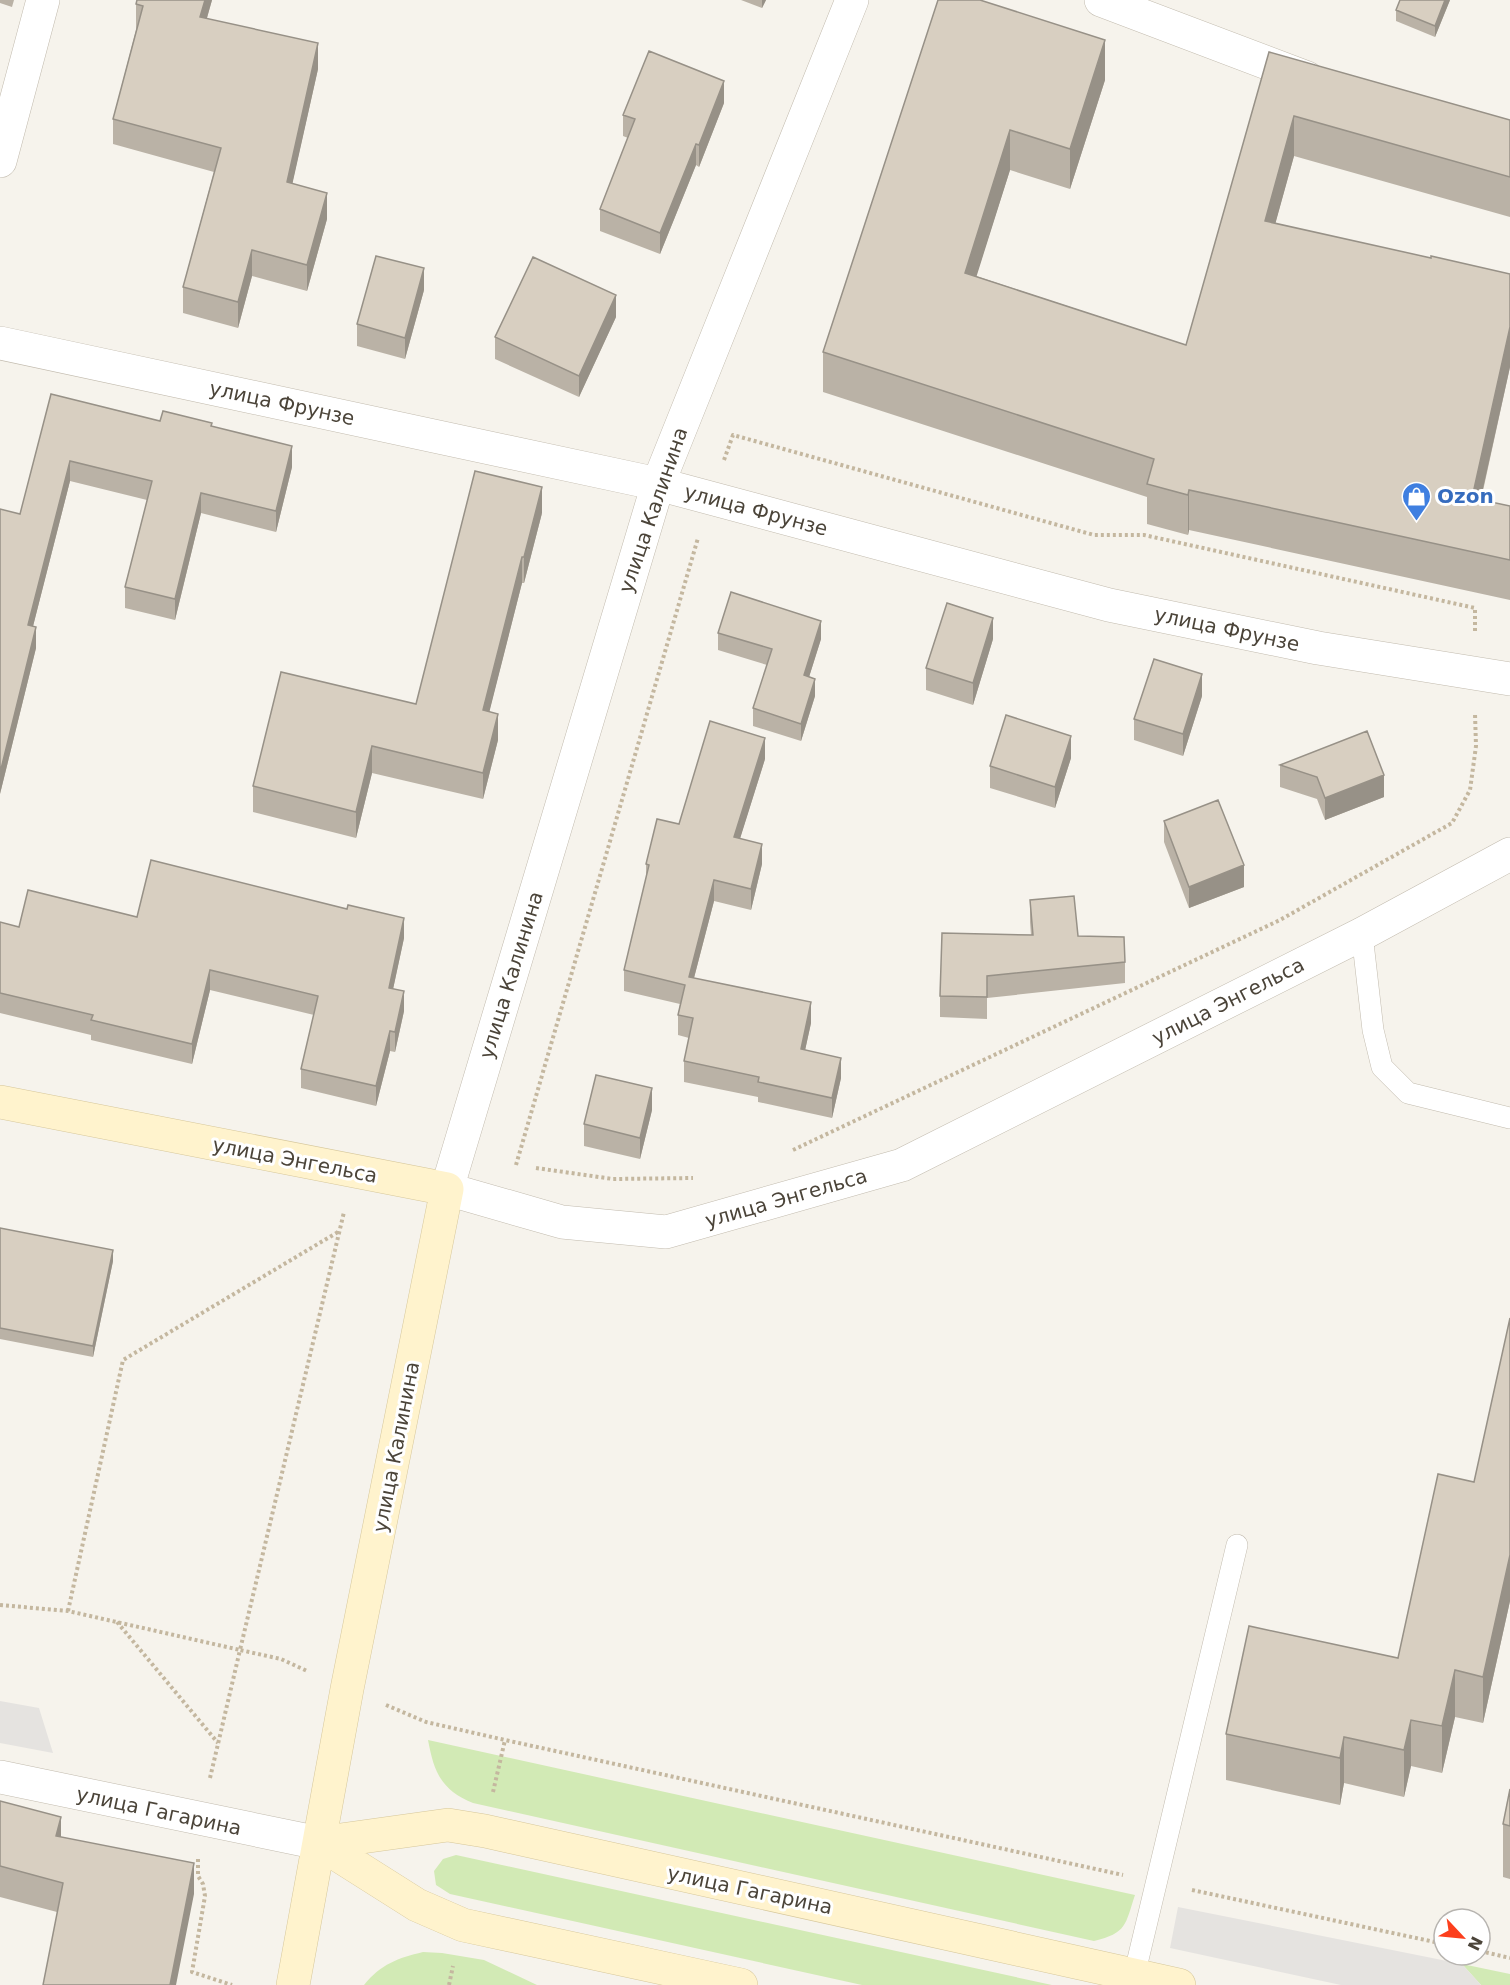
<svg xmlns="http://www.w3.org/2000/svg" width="1510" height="1985" font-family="'DejaVu Sans',sans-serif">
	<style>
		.green { fill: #d2eab5 }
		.parking { fill: #e5e3e0 }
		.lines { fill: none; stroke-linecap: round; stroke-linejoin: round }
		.service-casing { stroke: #c2bbae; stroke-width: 22 }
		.minor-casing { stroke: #c2bbae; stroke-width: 34 }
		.tertiary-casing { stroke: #c2bbae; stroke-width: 34 }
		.secondary-casing { stroke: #d6c79b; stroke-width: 34 }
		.path { stroke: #c4b79f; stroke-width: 4; stroke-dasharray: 3 3; stroke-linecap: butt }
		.service { stroke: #fff; stroke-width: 21 }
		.minor { stroke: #fff; stroke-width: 33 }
		.tertiary { stroke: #fff; stroke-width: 33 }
		.secondary { stroke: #fff3cd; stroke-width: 33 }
		.wall { fill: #bab2a6 }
		.shaded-wall { fill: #979187 }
		.building { fill: #d8cfc1; stroke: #979187; stroke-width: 1.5 }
		.labels { text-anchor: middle; stroke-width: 6; stroke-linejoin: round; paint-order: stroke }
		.street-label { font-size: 20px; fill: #4b4439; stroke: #fff }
		.shop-label { font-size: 20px; font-weight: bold; fill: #366cbe; stroke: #fff; text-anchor: start }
	</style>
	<rect width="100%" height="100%" fill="#f6f3ec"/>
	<path class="green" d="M 428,1740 L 1135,1895 C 1125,1925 1127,1933 1094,1941 L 473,1803 C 441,1790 434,1772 428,1740 Z
		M 456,1855 L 1052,1985 L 862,1985 L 450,1894 L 436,1885 L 434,1871 L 443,1859 Z
		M 423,1952 L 442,1953 L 484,1960 L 537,1985 L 364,1985 C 381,1964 398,1958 423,1952 Z
		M 1462,1964 L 1510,1974 L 1510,1985 L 1481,1985 Z"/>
	<path class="parking" d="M 0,1701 L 39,1708 L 53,1753 L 0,1743 Z
		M 1178,1907 L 1462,1964 L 1481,1985 L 1341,1985 L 1170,1948 Z"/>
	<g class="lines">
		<defs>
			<path id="service" d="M 1362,934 L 1373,1030 L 1382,1067 L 1408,1093 L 1510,1118
				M 1134,1976 L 1237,1545"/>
			<path id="minor" d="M 1101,0 L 1307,78
				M 0,161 L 43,0
				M 0,343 L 658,484 L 1109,605 L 1318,648 L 1510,679
				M 447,1189 L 562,1222 L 666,1232 L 902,1165 L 1362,934 L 1510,854"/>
			<path id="tertiary" d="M 447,1189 L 658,484 L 852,0
				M 0,1777 L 319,1843"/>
			<path id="secondary" d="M 0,1102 L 447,1189 L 347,1689 L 293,1985
				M 319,1843 L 448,1825 L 485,1831 L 1179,1985
				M 319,1843 L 417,1905 L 463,1925 L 741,1985"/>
		</defs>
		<use href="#service" class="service-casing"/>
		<use href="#minor" class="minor-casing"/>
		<use href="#tertiary" class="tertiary-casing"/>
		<use href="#secondary" class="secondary-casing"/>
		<path class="path" d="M 724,460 L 733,435 L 1094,535 L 1144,535 L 1475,608 L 1475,632
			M 793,1150 L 1280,920 L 1452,823 L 1470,790 L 1476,746 L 1475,714
			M 516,1165 L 698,538
			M 536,1168 L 613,1179 L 693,1178
			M 0,1605 L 68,1611 L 240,1650 L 344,1212
			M 68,1611 L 123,1360 L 338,1232
			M 117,1622 L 218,1743
			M 386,1705 L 426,1722 L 505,1740 L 1123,1875
			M 210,1778 L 240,1650 L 281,1659 L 307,1671
			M 493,1792 L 505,1740
			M 198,1859 L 198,1876 L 203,1884 L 205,1896 L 192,1972 L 232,1985
			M 1192,1890 L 1444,1944
			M 1480,1951 L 1510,1958
			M 449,1985 L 453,1966"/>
		<use href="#service" class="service"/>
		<use href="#minor" class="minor"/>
		<use href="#tertiary" class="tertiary"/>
		<use href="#secondary" class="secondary"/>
	</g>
	<path class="wall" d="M 0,0 L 14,0 L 12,7 L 0,3 Z
		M 137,0 L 212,0 L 207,18 L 318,69 L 292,184 L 327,219 L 307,291 L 252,276 L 238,328 L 183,313 L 183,287 L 214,172 L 113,144 L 113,119 L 136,30 L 136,4 Z
		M 741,0 L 766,0 L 762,8 Z
		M 938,0 L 1105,80 L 1070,189 L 1010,170 L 976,276 L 1186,345 L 1269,52 L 1510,120 L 1510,217 L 1294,156 L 1275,224 L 1431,258 L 1510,274 L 1510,367 L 1481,500 L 1510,506 L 1510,600 L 1189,530 L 1188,535 L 1147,524 L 1147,497 L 823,392 L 823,352 Z
		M 1450,0 L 1435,37 L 1396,21 L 1396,10 Z
		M 724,103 L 699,167 L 696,165 L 660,254 L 600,231 L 600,209 L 628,138 L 623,136 L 623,115 Z
		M 424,290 L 405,359 L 357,346 L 357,324 Z
		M 616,317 L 579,397 L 495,359 L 495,337 Z
		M 51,394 L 160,421 L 212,426 L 292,467 L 276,532 L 201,513 L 175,620 L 125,608 L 125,587 L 147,500 L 70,481 L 33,626 L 36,648 L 0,794 L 20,514 Z
		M 542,513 L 524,583 L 522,583 L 489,712 L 498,740 L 483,799 L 372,773 L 356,838 L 253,812 L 253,786 L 416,704 Z
		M 718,633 L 821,639 L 809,677 L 815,696 L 801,741 L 753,726 L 753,708 L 767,665 L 718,650 Z
		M 993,639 L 973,705 L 926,690 L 926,668 Z
		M 1202,696 L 1183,756 L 1134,740 L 1134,719 Z
		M 1071,758 L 1055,808 L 990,788 L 990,766 Z
		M 765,759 L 740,838 L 762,864 L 751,910 L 714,901 L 694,978 L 811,1023 L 805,1050 L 841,1078 L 832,1118 L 758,1102 L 758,1097 L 684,1082 L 684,1061 L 689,1038 L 678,1035 L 678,1015 L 680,1004 L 624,991 L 624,970 L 646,879 L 646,864 L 679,824 Z
		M 1280,765 L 1384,797 L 1325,820 L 1317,799 L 1280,787 Z
		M 1164,821 L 1244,887 L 1189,908 L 1164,842 Z
		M 1030,900 L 1078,936 L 1125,962 L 1125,983 L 987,998 L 987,1019 L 940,1017 L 940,996 L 1031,935 L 1030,922 Z
		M 137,917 L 404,938 L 393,989 L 404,1011 L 395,1052 L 390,1051 L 376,1106 L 301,1088 L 301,1069 L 314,1015 L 210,990 L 192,1064 L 91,1040 L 91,1035 L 0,1013 L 0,922 L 19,927 Z
		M 652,1110 L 640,1159 L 584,1146 L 584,1124 Z
		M 0,1228 L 113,1261 L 93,1357 L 0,1339 Z
		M 1510,1318 L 1510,1601 L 1483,1723 L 1455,1717 L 1442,1773 L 1411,1766 L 1404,1797 L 1344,1783 L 1340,1805 L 1226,1780 L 1226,1734 L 1398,1658 L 1474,1482 Z
		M 1510,1789 L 1510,1879 L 1503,1877 L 1503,1824 Z
		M 0,1801 L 61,1837 L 194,1894 L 57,1912 L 0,1897 Z"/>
	<path class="shaded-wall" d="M 205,0 L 212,0 L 200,42 L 200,17 Z
		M 762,0 L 766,0 L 762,8 Z
		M 1445,0 L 1450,0 L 1435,37 L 1435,26 Z
		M 1105,40 L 1105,80 L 1070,189 L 1070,149 Z
		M 318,43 L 318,69 L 287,208 L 287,182 Z
		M 724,81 L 724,103 L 699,167 L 699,145 Z
		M 1294,116 L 1294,156 L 1265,261 L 1265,221 Z
		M 1010,130 L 1010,170 L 965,313 L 965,273 Z
		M 696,144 L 696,165 L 660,254 L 660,233 Z
		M 327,193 L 327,219 L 307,291 L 307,265 Z
		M 252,250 L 252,276 L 238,328 L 238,302 Z
		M 424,268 L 424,290 L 405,359 L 405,338 Z
		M 616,295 L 616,317 L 579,397 L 579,376 Z
		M 1510,327 L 1510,367 L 1472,538 L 1472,498 Z
		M 292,446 L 292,467 L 276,532 L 276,511 Z
		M 70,461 L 70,481 L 28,646 L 28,625 Z
		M 542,487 L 542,513 L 524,583 L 524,557 Z
		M 1189,490 L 1189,530 L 1188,535 L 1188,495 Z
		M 201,493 L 201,513 L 175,620 L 175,599 Z
		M 522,557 L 522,583 L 483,737 L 483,710 Z
		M 993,618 L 993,639 L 973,705 L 973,683 Z
		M 821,621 L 821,639 L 804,693 L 804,675 Z
		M 36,627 L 36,648 L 0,794 L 0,773 Z
		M 1202,674 L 1202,696 L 1183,756 L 1183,734 Z
		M 815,679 L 815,696 L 801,741 L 801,724 Z
		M 498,714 L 498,740 L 483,799 L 483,773 Z
		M 1071,736 L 1071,758 L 1055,808 L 1055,787 Z
		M 765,738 L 765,759 L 734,858 L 734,837 Z
		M 372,746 L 372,773 L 356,838 L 356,812 Z
		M 1384,775 L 1384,797 L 1325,820 L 1325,798 Z
		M 762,844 L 762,864 L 751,910 L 751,889 Z
		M 1244,865 L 1244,887 L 1189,908 L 1189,887 Z
		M 714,880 L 714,901 L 689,997 L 689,977 Z
		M 404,918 L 404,938 L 389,1008 L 389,988 Z
		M 210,970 L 210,990 L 192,1064 L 192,1044 Z
		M 404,991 L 404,1011 L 395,1052 L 395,1032 Z
		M 811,1002 L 811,1023 L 801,1069 L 801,1049 Z
		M 390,1031 L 390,1051 L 376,1106 L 376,1086 Z
		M 841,1058 L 841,1078 L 832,1118 L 832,1098 Z
		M 652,1088 L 652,1110 L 640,1159 L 640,1138 Z
		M 113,1250 L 113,1261 L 93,1357 L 93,1346 Z
		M 1510,1555 L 1510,1601 L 1483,1723 L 1483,1677 Z
		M 1455,1670 L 1455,1717 L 1442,1773 L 1442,1726 Z
		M 1411,1720 L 1411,1766 L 1404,1797 L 1404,1750 Z
		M 1344,1737 L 1344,1783 L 1340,1805 L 1340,1758 Z
		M 61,1817 L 61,1848 L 56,1836 Z
		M 194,1863 L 194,1894 L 176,1985 L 170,1985 Z"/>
	<path class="building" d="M 137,0 L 205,0 L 200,17 L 318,43 L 287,182 L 327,193 L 307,265 L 252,250 L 238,302 L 183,287 L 221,148 L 113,119 L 143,6 L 136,4 Z
		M 938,0 L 980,0 L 1105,40 L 1070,149 L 1010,130 L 965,273 L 1186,345 L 1269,52 L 1510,120 L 1510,177 L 1294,116 L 1265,221 L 1431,258 L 1431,256 L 1510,274 L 1510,327 L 1472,498 L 1510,506 L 1510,560 L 1189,490 L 1188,495 L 1147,484 L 1154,459 L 823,352 Z
		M 1400,0 L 1445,0 L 1435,26 L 1396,10 Z
		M 649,51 L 724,81 L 699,145 L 696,144 L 660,233 L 600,209 L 635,119 L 623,115 Z
		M 376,256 L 424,268 L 405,338 L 357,324 Z
		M 533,257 L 616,295 L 579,376 L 495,337 Z
		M 51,394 L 160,421 L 163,411 L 212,423 L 211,426 L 292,446 L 276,511 L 201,493 L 175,599 L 125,587 L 152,481 L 70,461 L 28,625 L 36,627 L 0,773 L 0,509 L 20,514 Z
		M 475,471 L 542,487 L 524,557 L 522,557 L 483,710 L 498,714 L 483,773 L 372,746 L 356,812 L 253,786 L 281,672 L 416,704 Z
		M 731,592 L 821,621 L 804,675 L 815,679 L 801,724 L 753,708 L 772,649 L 718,633 Z
		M 947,603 L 993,618 L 973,683 L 926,668 Z
		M 1154,659 L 1202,674 L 1183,734 L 1134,719 Z
		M 1006,715 L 1071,736 L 1055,787 L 990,766 Z
		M 710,721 L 765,738 L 734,837 L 762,844 L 751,889 L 714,880 L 689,977 L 811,1002 L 801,1049 L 841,1058 L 832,1098 L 758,1082 L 759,1077 L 684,1061 L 693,1018 L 678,1015 L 685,985 L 624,970 L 649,865 L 646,864 L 657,819 L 679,824 Z
		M 1367,731 L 1384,775 L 1325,798 L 1317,777 L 1280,765 Z
		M 1218,800 L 1244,865 L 1189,887 L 1164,821 Z
		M 151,860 L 347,909 L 348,905 L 404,918 L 389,988 L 404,991 L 395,1032 L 390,1031 L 376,1086 L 301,1069 L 318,996 L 210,970 L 192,1044 L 91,1020 L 93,1015 L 0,993 L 0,922 L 19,927 L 28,890 L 137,917 Z
		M 1074,896 L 1078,936 L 1124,937 L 1125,962 L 987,976 L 987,997 L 940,996 L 942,933 L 1033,935 L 1030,900 Z
		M 596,1075 L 652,1088 L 640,1138 L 584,1124 Z
		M 0,1228 L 113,1250 L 93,1346 L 0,1328 Z
		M 1510,1318 L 1510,1555 L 1483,1677 L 1455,1670 L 1442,1726 L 1411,1720 L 1404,1750 L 1344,1737 L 1340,1758 L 1226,1734 L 1249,1626 L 1398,1658 L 1438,1474 L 1474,1482 Z
		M 1510,1789 L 1510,1826 L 1503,1824 Z
		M 0,1801 L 61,1817 L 56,1836 L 194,1863 L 170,1985 L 43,1985 L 63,1883 L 0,1866 Z"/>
	<defs>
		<symbol id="shop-pin" viewBox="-11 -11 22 30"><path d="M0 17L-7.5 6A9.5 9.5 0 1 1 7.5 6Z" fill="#3f7fe0" stroke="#fff"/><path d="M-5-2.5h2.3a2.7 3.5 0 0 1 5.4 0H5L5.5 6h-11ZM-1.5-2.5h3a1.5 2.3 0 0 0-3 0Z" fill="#fff"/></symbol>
	</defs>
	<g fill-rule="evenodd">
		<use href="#shop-pin" x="1400" y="480" width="33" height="45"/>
	</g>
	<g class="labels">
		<g class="street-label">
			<text transform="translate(282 403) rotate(12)" y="7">улица Фрунзе</text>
			<text transform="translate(653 510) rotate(-71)" y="7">улица Калинина</text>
			<text transform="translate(756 510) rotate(15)" y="7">улица Фрунзе</text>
			<text transform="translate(1227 629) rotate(12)" y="7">улица Фрунзе</text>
			<text transform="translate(511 975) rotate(-73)" y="7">улица Калинина</text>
			<text transform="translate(1228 1001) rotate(-27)" y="7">улица Энгельса</text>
			<text transform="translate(295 1160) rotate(11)" y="7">улица Энгельса</text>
			<text transform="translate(786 1198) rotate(-16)" y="7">улица Энгельса</text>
			<text transform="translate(396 1447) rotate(-79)" y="7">улица Калинина</text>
			<text transform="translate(159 1811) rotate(12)" y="7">улица Гагарина</text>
			<text transform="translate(750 1890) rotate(12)" y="7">улица Гагарина</text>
		</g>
		<g class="shop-label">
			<text x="1437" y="503">Ozon</text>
		</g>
	</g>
	<g transform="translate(1462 1937) rotate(116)"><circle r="28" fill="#ffffff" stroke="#b7b4b0" stroke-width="1.5"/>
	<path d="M0-4.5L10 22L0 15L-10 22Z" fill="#fc3f1d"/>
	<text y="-9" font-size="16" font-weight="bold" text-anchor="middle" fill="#4b4439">N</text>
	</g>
</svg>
